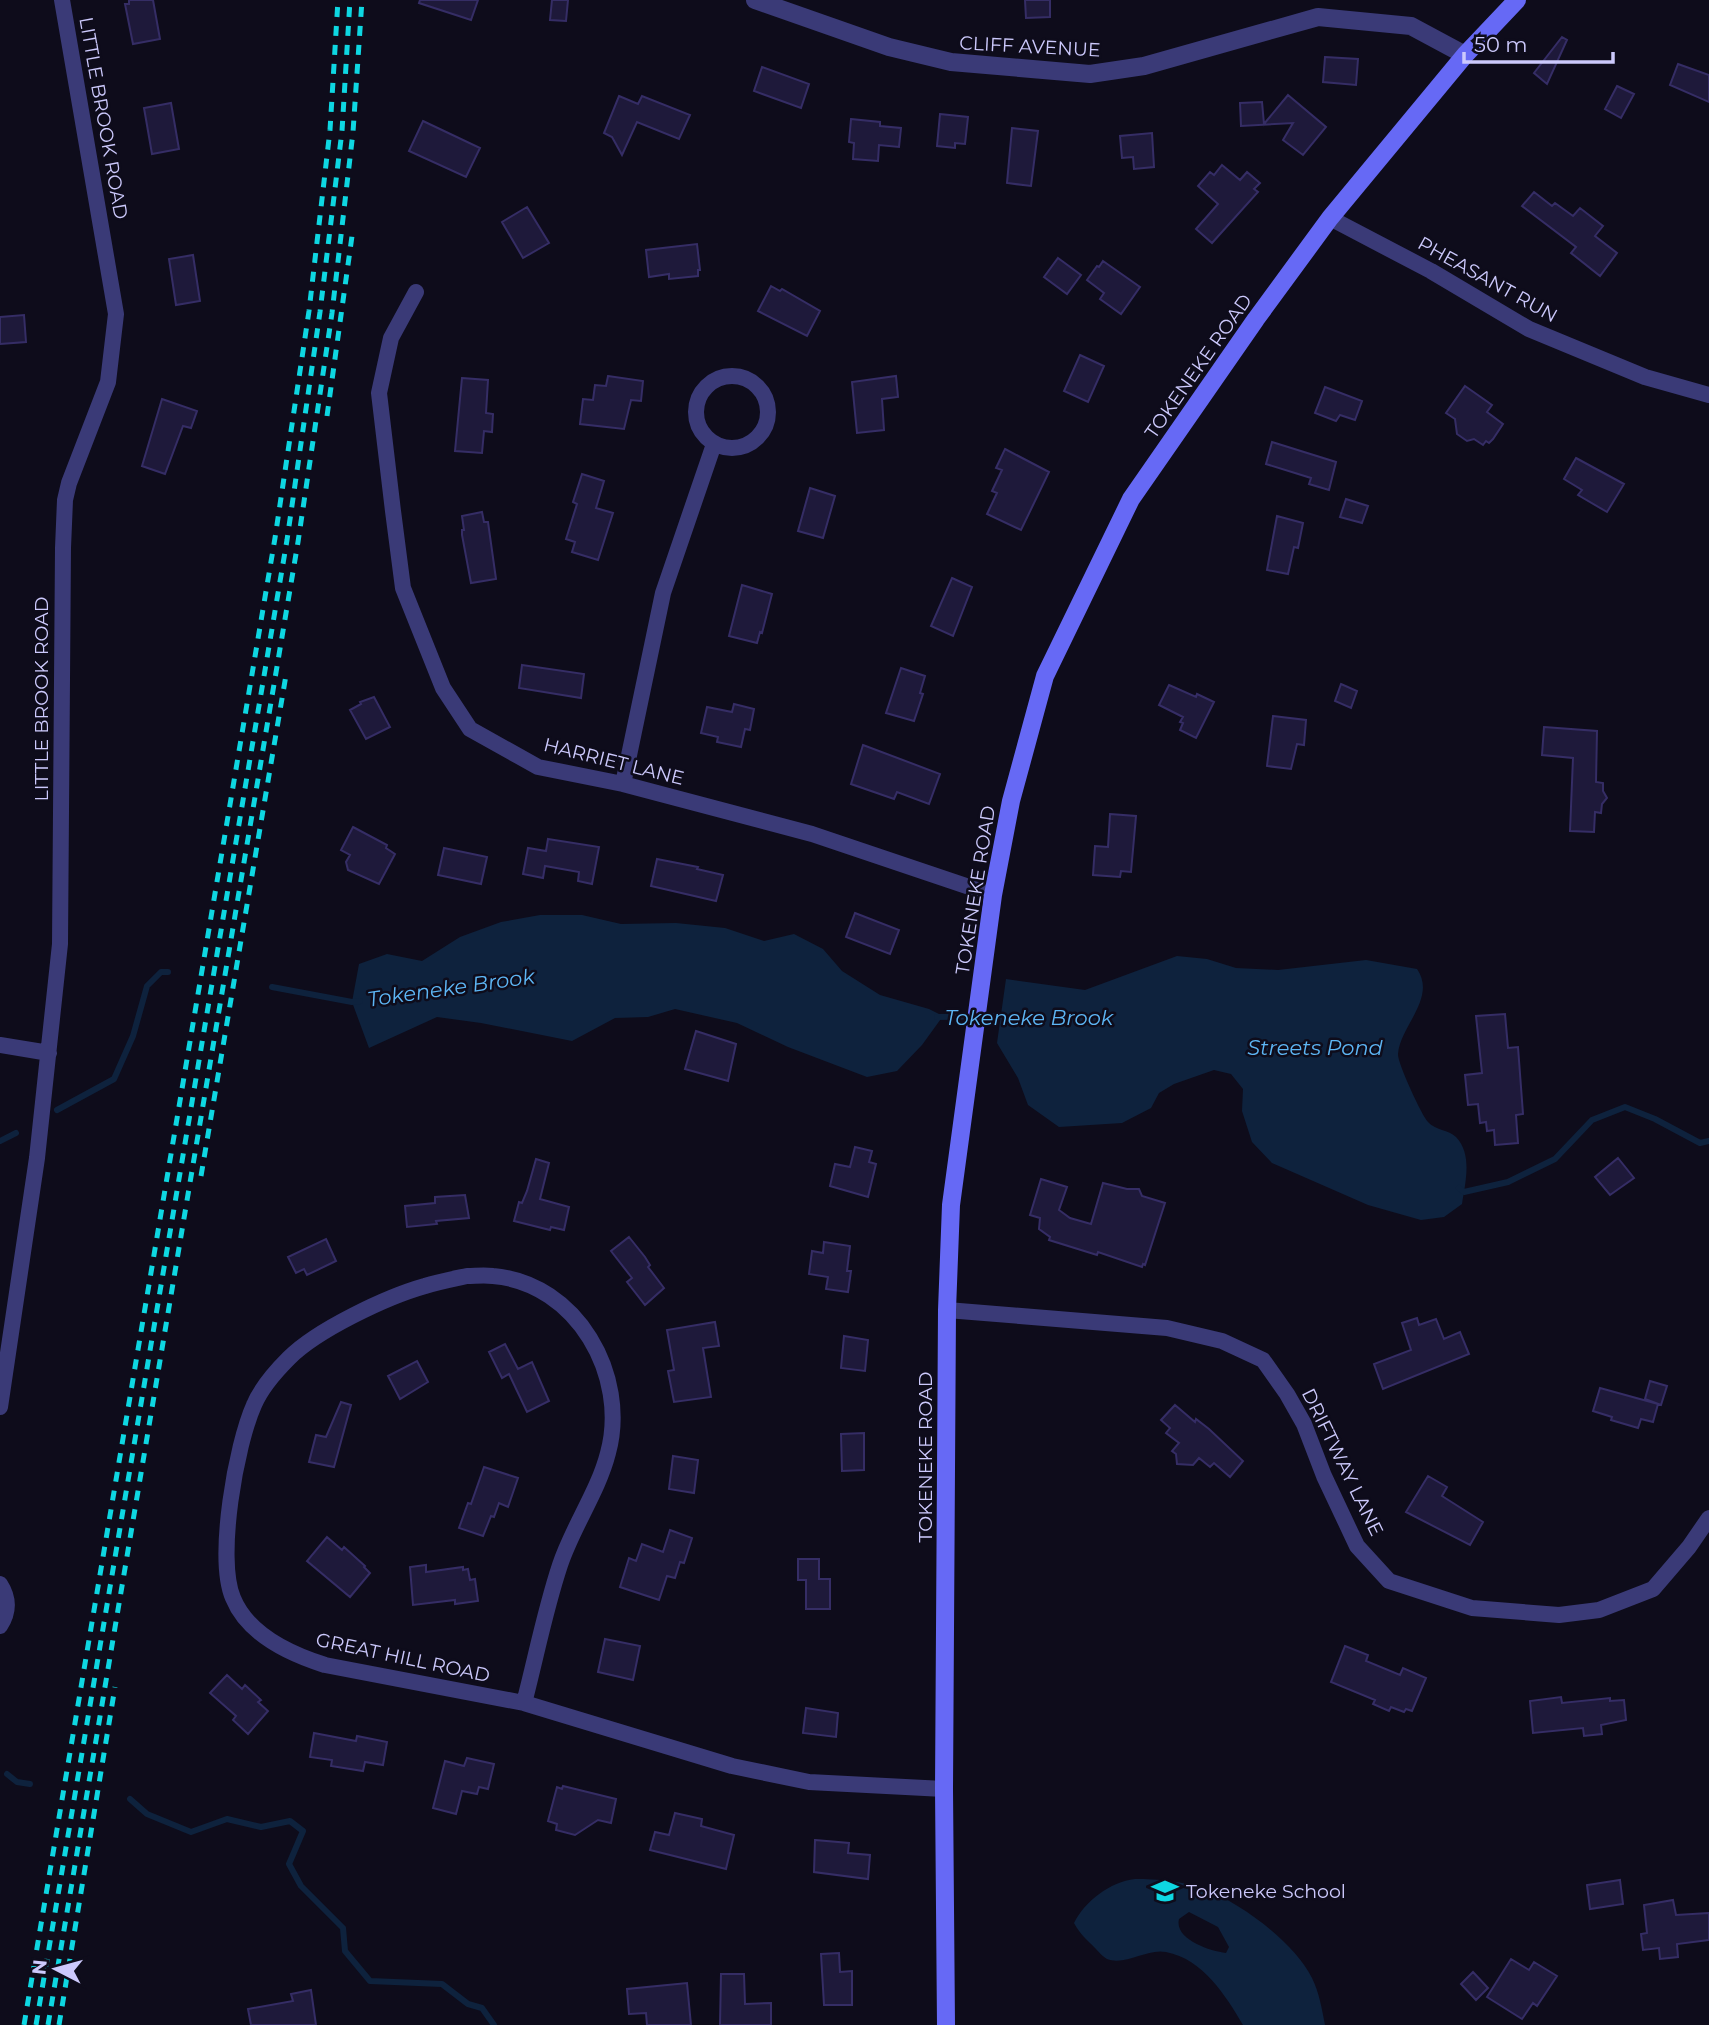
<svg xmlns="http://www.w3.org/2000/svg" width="1709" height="2025" font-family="Montserrat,sans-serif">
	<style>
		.water { fill: #0e223d; fill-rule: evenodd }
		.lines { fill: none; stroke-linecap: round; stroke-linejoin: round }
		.stream { stroke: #0e223d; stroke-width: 6 }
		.building { fill: #1e193a; stroke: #352d65; stroke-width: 2 }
		.minor { stroke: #3a3a77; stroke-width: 16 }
		.tertiary { stroke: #3a3a77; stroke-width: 18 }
		.secondary { stroke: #6669f5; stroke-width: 18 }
		.rail { stroke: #0ed7e2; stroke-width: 5; stroke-dasharray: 10 9; stroke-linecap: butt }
		.labels { text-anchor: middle; stroke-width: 5; stroke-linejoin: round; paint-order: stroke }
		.street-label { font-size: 19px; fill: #ccc9fc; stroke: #0e0c1b }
		.poi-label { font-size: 19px; fill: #ccc9fc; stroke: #0e0c1b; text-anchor: start }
		.water-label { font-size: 21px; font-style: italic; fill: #5db6f5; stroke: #0e0c1b }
	</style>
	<rect width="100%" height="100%" fill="#0e0c1b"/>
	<path class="water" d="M 540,915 L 582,915 L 621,924 L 676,923 L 725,928 L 764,941 L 794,934 L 823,949 L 842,971 L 880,995 L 929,1009 L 943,1016 L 922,1045 L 897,1071 L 867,1077 L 788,1047 L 737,1023 L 675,1009 L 648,1017 L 615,1018 L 572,1041 L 481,1023 L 437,1017 L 369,1048 L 352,1002 L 359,964 L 387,954 L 422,961 L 460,937 L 501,922 Z
		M 1177,956 L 1207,959 L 1236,968 L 1278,970 L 1366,960 L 1417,969 C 1437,998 1400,1026 1398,1054 C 1397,1062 1422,1116 1428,1122 C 1435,1130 1449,1130 1456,1137 C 1473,1155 1465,1183 1462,1204 L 1444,1217 L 1421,1220 L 1368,1205 L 1272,1163 L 1252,1142 L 1242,1111 L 1243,1089 L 1231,1074 L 1214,1070 L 1174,1084 L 1159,1093 L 1151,1108 L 1122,1123 L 1059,1127 L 1028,1105 L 1018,1078 L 997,1043 L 1006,979 L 1085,990 Z
		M 1135,1879 C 1158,1879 1182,1881 1204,1889 C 1241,1903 1294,1942 1312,1978 C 1319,1992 1322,2009 1325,2025 L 1243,2025 C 1226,1996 1203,1959 1166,1952 C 1147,1948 1126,1966 1107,1959 C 1103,1957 1098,1951 1095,1948 C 1087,1940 1080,1934 1074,1923 C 1085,1901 1110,1882 1135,1879 ZM 1189,1912 L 1218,1927 L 1229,1947 L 1226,1953 C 1209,1951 1174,1939 1179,1919 Z"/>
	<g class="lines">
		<path class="stream" d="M 272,987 L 352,1002 L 360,1001
			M 937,1017 L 1007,1016
			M 57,1110 L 114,1079 L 133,1036 L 147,986 L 161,972 L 168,972
			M 0,1141 L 16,1133
			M 1459,1188 L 1464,1192 L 1508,1182 L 1555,1159 L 1592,1120 L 1625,1107 L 1655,1119 L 1700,1143 L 1709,1141
			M 7,1774 L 17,1782 L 30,1784
			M 130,1799 L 147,1814 L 191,1832 L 227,1819 L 261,1827 L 290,1821 L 303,1831 L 289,1864 L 301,1886 L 343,1928 L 345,1951 L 370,1981 L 442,1984 L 468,2004 L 482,2008 L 494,2025"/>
	</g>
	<path class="building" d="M 129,0 L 153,0 L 160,39 L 133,44 L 125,4 L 129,4 Z
		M 420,0 L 478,0 L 471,20 L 419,3 Z
		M 552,0 L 568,0 L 566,21 L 550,20 Z
		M 1025,0 L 1050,0 L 1050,17 L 1026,18 Z
		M 1562,37 L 1567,40 L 1547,84 L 1534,73 Z
		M 1325,57 L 1358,59 L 1356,85 L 1323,82 Z
		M 1678,64 L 1709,75 L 1709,102 L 1670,85 Z
		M 762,67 L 809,84 L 801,108 L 754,91 Z
		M 1617,86 L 1634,94 L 1621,118 L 1605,109 Z
		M 1288,95 L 1326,127 L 1303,155 L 1283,140 L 1293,123 L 1241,126 L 1240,103 L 1262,102 L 1264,124 Z
		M 619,96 L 638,104 L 642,96 L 690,115 L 679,139 L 637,122 L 622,155 L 612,137 L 604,133 Z
		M 171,103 L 179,149 L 152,154 L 144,108 Z
		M 940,114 L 968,117 L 965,144 L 955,143 L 955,148 L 937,146 Z
		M 851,119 L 880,122 L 880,126 L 901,128 L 899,147 L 879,145 L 878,161 L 853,159 L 854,143 L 849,142 Z
		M 423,121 L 480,148 L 466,177 L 409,151 Z
		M 1012,128 L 1038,131 L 1031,186 L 1007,183 Z
		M 1152,133 L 1154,167 L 1134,169 L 1133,157 L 1122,158 L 1120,136 Z
		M 1222,165 L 1240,180 L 1247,172 L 1260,183 L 1254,189 L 1258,192 L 1212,243 L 1196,229 L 1218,204 L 1198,186 L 1210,172 L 1214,175 Z
		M 1534,192 L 1552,206 L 1555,203 L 1573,216 L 1580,208 L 1603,226 L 1595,236 L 1617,253 L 1600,276 L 1571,253 L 1576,247 L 1522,206 Z
		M 527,207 L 549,243 L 523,258 L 502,222 Z
		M 697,244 L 700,270 L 698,270 L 698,276 L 669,279 L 669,274 L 649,277 L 646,250 Z
		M 193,255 L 200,301 L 176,305 L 169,259 Z
		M 1058,258 L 1081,275 L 1067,294 L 1044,277 Z
		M 1103,261 L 1140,287 L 1121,314 L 1100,299 L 1104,293 L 1087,280 L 1097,266 L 1099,267 Z
		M 771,286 L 780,291 L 782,289 L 820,311 L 807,336 L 758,311 Z
		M 24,315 L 26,342 L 0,344 L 0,317 Z
		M 1080,355 L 1104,366 L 1088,402 L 1064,391 Z
		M 608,376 L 643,381 L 641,401 L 631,400 L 624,429 L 580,424 L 583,399 L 593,400 L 595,385 L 606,386 Z
		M 896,376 L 898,397 L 882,399 L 884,430 L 857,433 L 852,382 Z
		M 462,378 L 488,380 L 486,413 L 493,414 L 492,432 L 484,431 L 482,453 L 455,451 Z
		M 1465,386 L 1492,405 L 1487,412 L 1503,424 L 1493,439 L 1489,443 L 1486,441 L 1483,445 L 1474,439 L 1467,441 L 1457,434 L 1455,419 L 1446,413 Z
		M 1325,387 L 1362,401 L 1355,420 L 1340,415 L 1336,421 L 1315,413 Z
		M 162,399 L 197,411 L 191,428 L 183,426 L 165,474 L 142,466 Z
		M 1272,442 L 1336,462 L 1329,490 L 1309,484 L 1311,478 L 1266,464 Z
		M 1005,449 L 1049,472 L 1021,530 L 987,514 L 997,493 L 992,491 L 1002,470 L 996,468 Z
		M 1576,458 L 1624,484 L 1607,512 L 1578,495 L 1582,490 L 1564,479 Z
		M 582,474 L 604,481 L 596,508 L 613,513 L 598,560 L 572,552 L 575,542 L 566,539 L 577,504 L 573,502 Z
		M 810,488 L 835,496 L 823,538 L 798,531 Z
		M 1346,499 L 1368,506 L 1362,523 L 1340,517 Z
		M 482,512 L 484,522 L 488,522 L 496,579 L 471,583 L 462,535 L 462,530 L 464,530 L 462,516 Z
		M 1277,516 L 1303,523 L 1298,548 L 1294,547 L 1288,574 L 1267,570 Z
		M 952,578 L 972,587 L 953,636 L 931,626 Z
		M 742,585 L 772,594 L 762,633 L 760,632 L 757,643 L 729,636 Z
		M 522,665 L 584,674 L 581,698 L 519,688 Z
		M 901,668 L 925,676 L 920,693 L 923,694 L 914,721 L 886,713 Z
		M 1341,684 L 1357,691 L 1351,708 L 1335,701 Z
		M 1169,685 L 1196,697 L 1197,694 L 1214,702 L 1196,738 L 1180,730 L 1183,723 L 1180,722 L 1183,717 L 1159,705 Z
		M 374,697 L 390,727 L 366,739 L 350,710 L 361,704 L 360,702 Z
		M 734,704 L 754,709 L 750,730 L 745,729 L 741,747 L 717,742 L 718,737 L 701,733 L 707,707 L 732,712 Z
		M 1273,716 L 1306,720 L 1304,745 L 1297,744 L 1291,769 L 1267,766 Z
		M 1544,727 L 1597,731 L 1596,782 L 1603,783 L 1603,791 L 1607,798 L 1602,804 L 1601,813 L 1595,812 L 1594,832 L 1570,831 L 1573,758 L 1542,755 Z
		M 863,745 L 940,774 L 929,804 L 897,792 L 894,799 L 851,784 Z
		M 1110,814 L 1136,816 L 1131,872 L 1121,871 L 1120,877 L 1093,875 L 1095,846 L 1108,847 Z
		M 353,827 L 387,845 L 386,848 L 395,854 L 379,884 L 348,870 L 346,862 L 350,855 L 341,850 Z
		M 548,839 L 599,847 L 592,884 L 578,881 L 579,872 L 545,866 L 543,878 L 523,874 L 528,848 L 546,851 Z
		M 444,848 L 487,857 L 481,884 L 438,875 Z
		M 657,859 L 698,867 L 697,869 L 723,875 L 716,901 L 651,886 Z
		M 855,913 L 899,930 L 890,954 L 846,937 Z
		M 1505,1014 L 1508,1048 L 1518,1047 L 1523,1114 L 1516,1115 L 1518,1143 L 1495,1145 L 1494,1130 L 1487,1131 L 1486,1122 L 1480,1123 L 1478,1104 L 1468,1105 L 1465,1075 L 1482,1073 L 1476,1016 Z
		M 696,1031 L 736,1044 L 728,1081 L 685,1069 Z
		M 855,1147 L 872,1151 L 869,1162 L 876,1164 L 868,1197 L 830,1186 L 835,1164 L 850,1167 Z
		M 1618,1158 L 1634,1178 L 1610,1195 L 1595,1177 Z
		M 536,1159 L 549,1163 L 540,1199 L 569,1207 L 564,1230 L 551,1227 L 550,1230 L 514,1221 L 519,1202 L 522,1203 L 527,1191 Z
		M 1041,1179 L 1067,1187 L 1059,1210 L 1070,1218 L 1091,1224 L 1103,1183 L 1127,1189 L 1139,1189 L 1142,1196 L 1165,1203 L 1145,1265 L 1143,1264 L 1142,1267 L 1098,1252 L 1097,1255 L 1049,1240 L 1050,1237 L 1039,1229 L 1040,1218 L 1030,1215 Z
		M 465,1195 L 469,1218 L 436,1221 L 437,1224 L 407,1227 L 405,1206 L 435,1203 L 435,1197 Z
		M 629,1237 L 645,1257 L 650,1265 L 648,1267 L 664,1288 L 645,1305 L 627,1282 L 632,1278 L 611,1251 Z
		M 326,1239 L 336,1261 L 307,1275 L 304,1269 L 296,1273 L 288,1257 Z
		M 824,1242 L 850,1246 L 847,1271 L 851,1271 L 848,1292 L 826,1289 L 828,1277 L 809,1274 L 812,1251 L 823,1253 Z
		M 1417,1318 L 1419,1325 L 1436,1319 L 1444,1339 L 1460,1332 L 1469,1354 L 1383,1389 L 1374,1364 L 1411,1350 L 1402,1323 Z
		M 715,1322 L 719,1346 L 703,1348 L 711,1397 L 674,1402 L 668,1371 L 674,1370 L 667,1330 Z
		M 844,1336 L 868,1340 L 865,1371 L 841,1368 Z
		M 505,1344 L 518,1369 L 532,1362 L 549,1401 L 527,1412 L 509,1374 L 502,1378 L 489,1352 Z
		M 417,1361 L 428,1382 L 400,1399 L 388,1376 Z
		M 1650,1381 L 1667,1386 L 1661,1405 L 1645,1399 Z
		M 1600,1388 L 1658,1404 L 1653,1422 L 1641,1419 L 1638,1428 L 1611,1420 L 1612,1417 L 1593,1411 Z
		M 341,1402 L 351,1405 L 334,1467 L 309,1462 L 316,1435 L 326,1437 Z
		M 1175,1405 L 1195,1422 L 1196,1419 L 1209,1429 L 1243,1461 L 1230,1477 L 1214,1463 L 1210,1467 L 1199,1458 L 1193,1465 L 1177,1464 L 1176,1454 L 1172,1451 L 1179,1443 L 1166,1433 L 1170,1428 L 1161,1420 Z
		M 864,1433 L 864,1470 L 842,1471 L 841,1434 Z
		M 673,1456 L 698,1460 L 694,1493 L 669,1489 Z
		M 484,1467 L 518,1478 L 508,1507 L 499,1503 L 494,1517 L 491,1516 L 483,1536 L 459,1528 L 468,1503 L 471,1504 Z
		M 1428,1476 L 1447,1487 L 1442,1496 L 1483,1522 L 1470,1545 L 1406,1512 Z
		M 670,1530 L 692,1538 L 684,1563 L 680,1562 L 675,1578 L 667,1576 L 659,1600 L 620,1587 L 629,1558 L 636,1561 L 642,1544 L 663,1552 Z
		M 327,1537 L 342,1550 L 344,1547 L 365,1566 L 364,1567 L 370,1573 L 350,1597 L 307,1561 Z
		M 798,1559 L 819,1559 L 819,1579 L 830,1579 L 830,1609 L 806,1609 L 806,1580 L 798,1580 Z
		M 426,1565 L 426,1572 L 463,1567 L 463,1570 L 468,1569 L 470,1580 L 475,1579 L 478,1601 L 455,1604 L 455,1600 L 413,1605 L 410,1567 Z
		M 605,1639 L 640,1646 L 633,1680 L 598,1672 Z
		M 1345,1646 L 1368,1655 L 1366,1661 L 1400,1675 L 1403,1668 L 1426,1678 L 1412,1711 L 1406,1709 L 1404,1712 L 1391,1707 L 1389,1711 L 1373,1704 L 1375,1700 L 1331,1682 Z
		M 227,1675 L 242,1689 L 245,1685 L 261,1700 L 258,1702 L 268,1711 L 248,1734 L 233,1720 L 236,1716 L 210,1693 Z
		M 1561,1697 L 1562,1703 L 1610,1698 L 1610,1701 L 1624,1700 L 1626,1720 L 1601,1725 L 1602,1734 L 1584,1736 L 1583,1728 L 1533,1733 L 1530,1701 Z
		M 806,1708 L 838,1713 L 836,1737 L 803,1733 Z
		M 314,1733 L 356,1741 L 357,1736 L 387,1742 L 383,1765 L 365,1762 L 363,1771 L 331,1766 L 332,1760 L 310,1757 Z
		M 467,1758 L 494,1764 L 488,1789 L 479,1787 L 477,1794 L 462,1791 L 456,1814 L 433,1808 L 445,1761 L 464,1766 Z
		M 563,1786 L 616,1799 L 611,1823 L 598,1820 L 575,1835 L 556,1830 L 557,1824 L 548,1821 L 557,1787 L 562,1789 Z
		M 675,1813 L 702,1819 L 701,1826 L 734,1835 L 726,1869 L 650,1850 L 655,1832 L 669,1835 Z
		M 815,1840 L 849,1843 L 848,1853 L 870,1855 L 868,1879 L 814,1872 Z
		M 1620,1880 L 1623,1904 L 1590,1909 L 1587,1885 Z
		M 1673,1900 L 1676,1915 L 1709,1913 L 1709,1940 L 1677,1944 L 1678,1957 L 1660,1959 L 1659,1948 L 1643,1950 L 1641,1934 L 1647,1933 L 1644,1905 Z
		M 839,1953 L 840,1972 L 852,1971 L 852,2005 L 824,2005 L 821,1954 Z
		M 1511,1959 L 1529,1970 L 1534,1962 L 1557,1976 L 1537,2006 L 1533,2003 L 1522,2019 L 1487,1997 Z
		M 1473,1972 L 1488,1988 L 1476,2000 L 1461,1984 Z
		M 721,1974 L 744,1974 L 745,2004 L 771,2003 L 771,2025 L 720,2025 Z
		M 687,1983 L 691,2025 L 647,2025 L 646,2013 L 629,2014 L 627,1989 Z
		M 311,1990 L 316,2025 L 251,2025 L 248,2009 L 293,2001 L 291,1994 Z"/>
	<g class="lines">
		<path class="minor" d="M 1330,218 L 1431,271 L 1529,329 L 1645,377 L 1709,395
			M 416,292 L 391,338 L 379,393 L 393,511 L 403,588 L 443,688 L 470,729 L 538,767 L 623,784 L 812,834 L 993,895
			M696 412a36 36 0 1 1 72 0a36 36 0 1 1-72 0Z
			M 623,784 L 663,593 L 714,444
			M 0,1045 L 49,1053
			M 467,1276 C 475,1276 484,1275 493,1276 C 577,1283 629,1376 608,1453 C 598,1492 573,1526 560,1565 C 545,1610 536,1657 524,1703 L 325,1665 C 290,1654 248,1635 233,1598 C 216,1558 236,1445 254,1405 C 261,1388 276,1371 289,1358 C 317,1330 386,1297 425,1286 C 438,1282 453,1279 467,1276 Z
			M 947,1310 L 1167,1328 L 1222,1341 L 1263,1360 L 1287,1394 L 1304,1424 L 1324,1476 L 1357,1546 L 1389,1581 L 1472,1608 L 1559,1615 L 1599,1610 L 1653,1589 L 1689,1547 L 1709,1518
			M 0,1407 L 37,1158 L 60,944 L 63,548 L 65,500 L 69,483 L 108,382 L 116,314 L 62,0
			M 0,1584 C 9,1598 9,1612 0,1626
			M 524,1703 L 732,1766 L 809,1782 L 944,1789"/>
		<path class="tertiary" d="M 755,0 L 889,47 L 951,62 L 1090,74 L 1144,66 L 1318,17 L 1411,26 L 1465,55"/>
		<path class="secondary" d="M 946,2025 L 944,1789 L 947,1310 L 951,1205 L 993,895 L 1011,801 L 1045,676 L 1131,499 L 1256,319 L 1330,218 L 1465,55 L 1517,0"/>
		<path class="rail" d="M 327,416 L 352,236
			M 201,1176 L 286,675
			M 24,2025 L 275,538 L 309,311 L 330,130 L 338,0
			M 36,2025 L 287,540 L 320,312 L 342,131 L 350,0
			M 48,2025 L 298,542 L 332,313 L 353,132 L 362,0
			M 59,2025 L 115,1687"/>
	</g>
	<defs>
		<symbol id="school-bare" viewBox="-9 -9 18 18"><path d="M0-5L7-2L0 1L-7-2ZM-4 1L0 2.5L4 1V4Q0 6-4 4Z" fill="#0ed7e2" stroke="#0e0c1b" stroke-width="2.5" paint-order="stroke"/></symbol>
	</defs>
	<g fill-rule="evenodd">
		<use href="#school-bare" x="1146" y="1872" width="38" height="38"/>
	</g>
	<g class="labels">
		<g class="street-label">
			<text transform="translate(1030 46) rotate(3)" y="7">CLIFF AVENUE</text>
			<text transform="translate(104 118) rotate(80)" y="7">LITTLE BROOK ROAD</text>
			<text transform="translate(1488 279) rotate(29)" y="7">PHEASANT RUN</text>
			<text transform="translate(1198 366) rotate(-55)" y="7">TOKENEKE ROAD</text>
			<text transform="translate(41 699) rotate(-90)" y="7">LITTLE BROOK ROAD</text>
			<text transform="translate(614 761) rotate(14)" y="7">HARRIET LANE</text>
			<text transform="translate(975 890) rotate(-81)" y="7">TOKENEKE ROAD</text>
			<text transform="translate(925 1457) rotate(-90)" y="7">TOKENEKE ROAD</text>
			<text transform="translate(1343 1462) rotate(64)" y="7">DRIFTWAY LANE</text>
			<text transform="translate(403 1657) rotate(12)" y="7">GREAT HILL ROAD</text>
		</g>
		<g class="poi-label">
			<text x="1186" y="1898">Tokeneke School</text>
		</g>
		<g class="water-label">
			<text transform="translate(451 988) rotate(-8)" y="7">Tokeneke Brook</text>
			<text x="1029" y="1025">Tokeneke Brook</text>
			<text x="1315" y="1055">Streets Pond</text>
		</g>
	</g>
	<g transform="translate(56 1969) rotate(276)" stroke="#0e0c1b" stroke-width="5" paint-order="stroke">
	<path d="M0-5L12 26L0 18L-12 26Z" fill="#ccc9fc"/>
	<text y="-10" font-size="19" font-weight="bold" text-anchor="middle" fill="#ccc9fc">N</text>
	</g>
	<path d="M1464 52v10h149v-10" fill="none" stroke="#ccc9fc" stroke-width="3.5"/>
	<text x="1474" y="52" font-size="21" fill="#ccc9fc" stroke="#0e0c1b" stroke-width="5" paint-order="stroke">50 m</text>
</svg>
